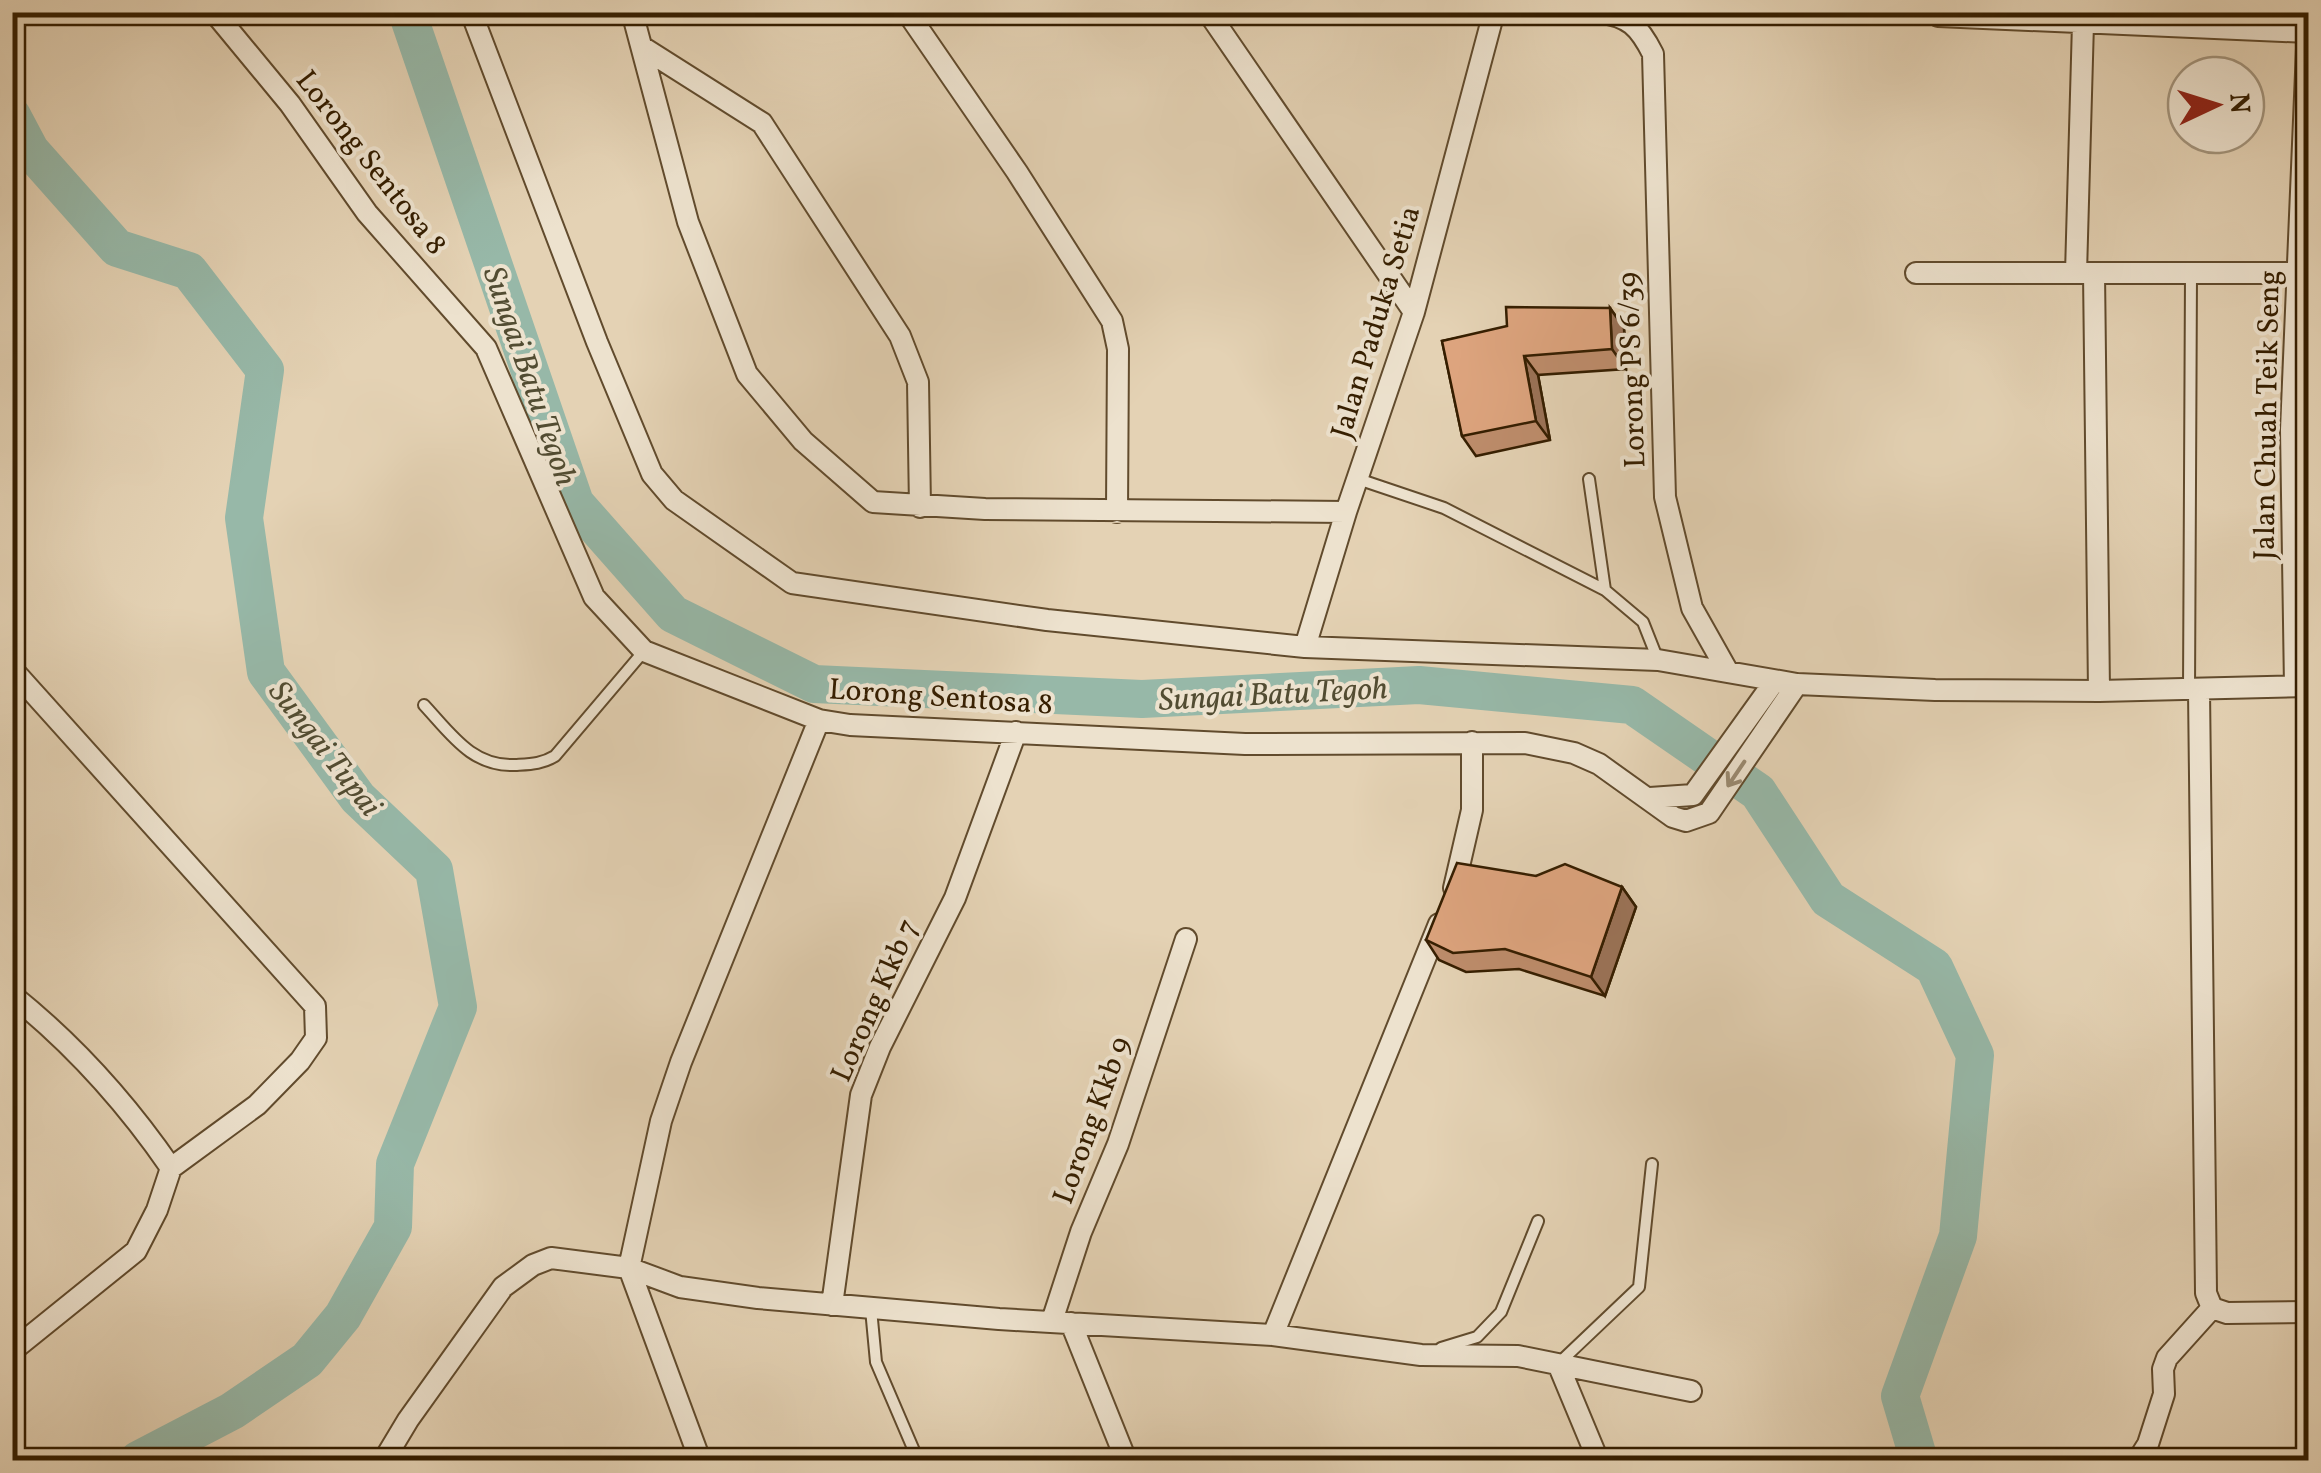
<svg xmlns="http://www.w3.org/2000/svg" width="2321" height="1473" font-family="Vollkorn,serif">
	<style>
		.lines { fill: none; stroke-linecap: round; stroke-linejoin: round }
		.river { stroke: #97b8a8; stroke-width: 38 }
		.lane-casing { stroke: #614b2d; stroke-width: 14 }
		.street-casing { stroke: #614b2d; stroke-width: 24 }
		.lane { stroke: #ede2ce; stroke-width: 10 }
		.street { stroke: #ede2ce; stroke-width: 20 }
		.wall { fill: #be8d6c; stroke: #351e00; stroke-width: 2.5 }
		.shaded-wall { fill: #9b7358; stroke: #351e00; stroke-width: 2.5 }
		.building { fill: #dda47e; stroke: #351e00; stroke-width: 2.5 }
		.oneway { stroke: #9a8a71 }
		.labels { text-anchor: middle; stroke-width: 8; stroke-linejoin: round; paint-order: stroke }
		.street-label { font-size: 30px; fill: #351e00; stroke: #ede2ce }
		.water-label { font-size: 32px; font-style: italic; fill: #524c32; stroke: #ede2ce }
	</style>
	<rect width="100%" height="100%" fill="#e4d2b4"/>
	<filter id="stains"><feTurbulence type="fractalNoise" baseFrequency=".002" numOctaves="4"/><feColorMatrix values="0 0 0 0 .2 0 0 0 0 .09 0 0 0 0 .02 0 0 0 .5 -.17"/></filter>
	<radialGradient id="worn" r=".72"><stop offset=".6" stop-color="#630" stop-opacity="0"/><stop offset="1" stop-color="#630" stop-opacity=".3"/></radialGradient>
	<g class="lines">
		<path class="river" d="M 407,12 L 575,503 L 673,614 L 814,684 L 1142,699 L 1419,685 L 1632,705 L 1758,792 L 1828,899 L 1934,967 L 1975,1055 L 1958,1236 L 1900,1396 L 1919,1460
			M 12,116 L 30,150 L 117,248 L 189,271 L 265,370 L 244,518 L 266,672 L 358,798 L 434,870 L 458,1007 L 395,1164 L 393,1227 L 343,1316 L 307,1360 L 232,1411 L 138,1460"/>
		<defs>
			<path id="lane" d="M 1358,479 L 1444,508 L 1605,590 L 1643,622 L 1658,660
				M 1589,479 L 1605,590
				M 2189,690 L 2191,274
				M 424,705 C 451,734 472,767 515,765 C 530,764 542,764 555,756 L 644,651
				M 871,1309 L 876,1362 L 918,1460
				M 1441,1348 L 1477,1337 L 1501,1312 L 1538,1221
				M 1559,1363 L 1639,1287 L 1652,1164"/>
			<path id="street" d="M 214,12 L 290,104 L 367,213 L 486,348 L 594,597 L 644,651 L 819,720 L 850,725 L 1245,744 L 1525,743 L 1574,753 L 1599,764 L 1673,817 L 1686,821 L 1709,813 L 1797,684
				M 471,12 L 597,342 L 652,474 L 674,500 L 792,583 L 1047,620 L 1305,647 L 1658,660 L 1797,684 L 1935,690 L 2099,691 L 2308,686
				M 632,12 L 688,222 L 747,374 L 803,441 L 873,502 L 985,509 L 1346,512
				M 907,12 L 1017,172 L 1112,321 L 1118,349 L 1117,512
				M 1208,12 L 1414,312
				M 1597,12 C 1629,16 1639,26 1653,54 L 1665,497 L 1692,608 L 1728,672
				M 1938,16 L 2308,32
				M 642,47 L 762,123 L 900,336 L 918,382 L 920,507
				M 1916,273 L 2298,273
				M 2076,273 L 2083,23
				M 2094,273 L 2099,691
				M 1305,647 L 1346,512 L 1414,312 L 1494,12
				M 12,669 L 315,1006 L 316,1038 L 300,1061 L 257,1105 L 171,1168 L 157,1210 L 136,1251 L 12,1351
				M 2295,686 L 2291,430 L 2308,25
				M 2199,690 L 2206,1293 L 2212,1308 L 2227,1313 L 2308,1312
				M 1650,798 L 1693,795 L 1774,682
				M 1454,888 L 1472,810 L 1472,742
				M 12,995 C 73,1044 127,1104 171,1168
				M 832,1305 L 861,1095 L 880,1047 L 955,898 L 1016,732
				M 1052,1321 L 1081,1232 L 1118,1144 L 1186,939
				M 1071,1323 L 1126,1460
				M 1273,1335 L 1439,924
				M 1558,1364 L 1598,1460
				M 384,1460 L 408,1420 L 503,1287 L 533,1265 L 551,1258 L 629,1268 L 680,1287 L 758,1298 L 999,1319 L 1273,1335 L 1421,1355 L 1518,1356 L 1691,1391
				M 700,1460 L 629,1268 L 661,1121 L 681,1062 L 819,720
				M 2138,1460 L 2148,1444 L 2164,1394 L 2163,1369 L 2167,1358 L 2212,1308"/>
		</defs>
		<use href="#lane" class="lane-casing"/>
		<use href="#street" class="street-casing"/>
		<use href="#lane" class="lane"/>
		<use href="#street" class="street"/>
	</g>
	<path class="wall" d="M 1610,308 L 1624,328 L 1626,369 L 1538,375 L 1550,440 L 1476,456 L 1462,436 L 1442,341 Z
		M 1536,876 L 1622,887 L 1636,907 L 1605,996 L 1519,969 L 1466,972 L 1439,960 L 1426,940 Z"/>
	<path class="shaded-wall" d="M 1610,308 L 1624,328 L 1626,369 L 1612,349 Z
		M 1524,356 L 1538,375 L 1550,440 L 1536,421 Z
		M 1622,887 L 1636,907 L 1605,996 L 1591,977 Z"/>
	<path class="building" d="M 1506,307 L 1610,308 L 1612,349 L 1524,356 L 1536,421 L 1462,436 L 1442,341 L 1507,326 Z
		M 1457,863 L 1536,876 L 1565,864 L 1622,887 L 1591,977 L 1505,949 L 1453,953 L 1426,940 Z"/>
	<defs><path id="oneway-shaft" d="M-6 0H5M1.5-3L5.5 0L1.5 3" fill="none" stroke-width="1.6" stroke-linecap="round" stroke-linejoin="round" transform="scale(2.5)"/></defs>
	<use class="oneway" href="#oneway-shaft" transform="translate(1736 774) rotate(124)"/>
	<g class="labels">
		<g class="street-label">
			<text transform="translate(372 162) rotate(52)" y="10">Lorong Sentosa 8</text>
			<text transform="translate(1375 322) rotate(-73)" y="10">Jalan Paduka Setia</text>
			<text transform="translate(1631 370) rotate(-92)" y="10">Lorong PS 6/39</text>
			<text transform="translate(2266 415) rotate(-89)" y="10">Jalan Chuah Teik Seng</text>
			<text transform="translate(941 696) rotate(4)" y="10">Lorong Sentosa 8</text>
			<text transform="translate(874 1000) rotate(-66)" y="10">Lorong Kkb 7</text>
			<text transform="translate(1091 1120) rotate(-70)" y="10">Lorong Kkb 9</text>
		</g>
		<g class="water-label">
			<text transform="translate(531 376) rotate(71)" y="11">Sungai Batu Tegoh</text>
			<text transform="translate(1273 693) rotate(-3)" y="11">Sungai Batu Tegoh</text>
			<text transform="translate(326 748) rotate(52)" y="11">Sungai Tupai</text>
		</g>
	</g>
	<rect width="2321" height="1473" fill="none" stroke="#e4d2b4" stroke-width="50"/>
	<rect x="15" y="15" width="2291" height="1443" fill="none" stroke="#351e00" stroke-width="5"/>
	<rect x="25" y="25" width="2271" height="1423" fill="none" stroke="#351e00" stroke-width="2.5"/>
	<g transform="translate(2216 105) rotate(86)"><circle r="48" fill="#ede2ce" stroke="#a3947c" stroke-width="2.5"/>
	<path d="M0-8L18 38L0 25L-18 38Z" fill="#8f2418"/>
	<text y="-15" font-size="28" font-weight="bold" text-anchor="middle" fill="#351e00">N</text>
	</g>
	<rect width="100%" height="100%" filter="url(#stains)"/>
	<rect width="100%" height="100%" fill="url(#worn)"/>
</svg>
